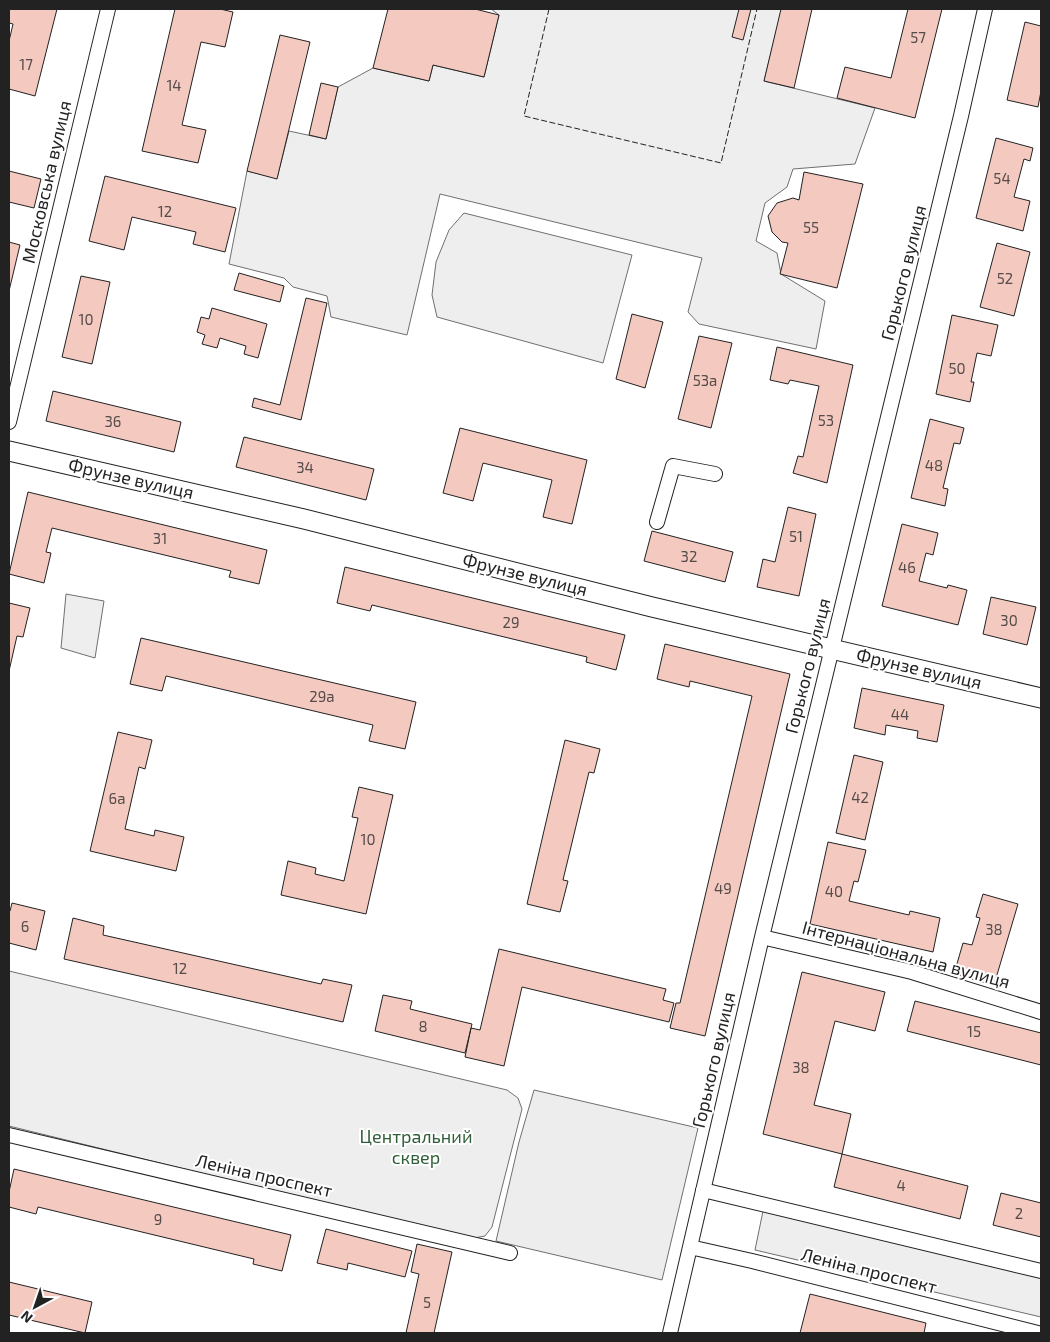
<svg xmlns="http://www.w3.org/2000/svg" width="1050" height="1342" font-family="'Exo 2',sans-serif">
	<style>
		.green { fill: #eee; stroke: #6f6f6f }
		.parking { fill: #ededed; stroke: #6f6f6f }
		.building { fill: #f3c9c0; stroke: #222 }
		.lines { fill: none; stroke-linecap: round; stroke-linejoin: round }
		.street-casing { stroke: #222; stroke-width: 16 }
		.secondary-casing { stroke: #222; stroke-width: 21 }
		.street { stroke: #fff; stroke-width: 14 }
		.secondary { stroke: #fff; stroke-width: 19 }
		.fence { stroke: #222; stroke-width: 1; stroke-dasharray: 6 2.5; stroke-linecap: butt }
		.labels { text-anchor: middle; stroke-width: 4; stroke-linejoin: round; paint-order: stroke }
		.number-label { font-size: 15px; fill: #564c4a }
		.street-label { font-size: 18px; fill: #222; stroke: #fff }
		.park-label { font-size: 18px; fill: #2f5e38; stroke: #fff }
	</style>
	<rect width="100%" height="100%" fill="#fff"/>
	<path class="green" d="M 491,9 L 782,9 L 764,81 L 875,108 L 855,164 L 793,169 L 787,187 L 765,203 L 756,241 L 777,253 L 781,274 L 825,301 L 816,349 L 699,324 L 688,312 L 702,258 L 440,194 L 407,335 L 331,317 L 327,296 L 293,287 L 284,278 L 229,264 L 247,171 L 277,178 L 289,131 L 326,139 L 338,87 L 373,68 L 429,81 L 433,65 L 484,77 L 499,15 Z
		M 464,213 L 632,255 L 603,363 L 437,317 L 432,295 L 436,262 L 449,230 Z
		M 66,594 L 104,601 L 95,658 L 61,648 Z
		M 9,971 L 507,1090 L 518,1098 L 522,1109 L 492,1227 L 485,1236 L 469,1239 L 9,1126 Z
		M 763,1211 L 1041,1278 L 1041,1317 L 755,1250 Z"/>
	<path class="parking" d="M 534,1090 L 698,1128 L 662,1280 L 496,1241 L 519,1142 Z"/>
	<path class="building" d="M 9,9 L 57,9 L 35,96 L 9,89 L 9,41 L 13,24 L 9,23 Z
		M 175,9 L 220,9 L 233,12 L 225,47 L 201,42 L 182,125 L 206,130 L 198,163 L 142,151 Z
		M 388,9 L 475,9 L 499,15 L 484,77 L 433,65 L 429,81 L 373,68 Z
		M 739,9 L 751,9 L 743,40 L 732,37 Z
		M 781,9 L 812,9 L 794,88 L 764,81 Z
		M 908,9 L 942,9 L 915,118 L 837,98 L 845,67 L 891,78 Z
		M 1025,22 L 1041,26 L 1041,91 L 1038,107 L 1007,100 Z
		M 280,35 L 310,42 L 277,179 L 247,171 Z
		M 321,83 L 338,87 L 326,139 L 309,135 Z
		M 996,138 L 1033,148 L 1030,161 L 1024,159 L 1014,197 L 1030,201 L 1023,231 L 976,218 Z
		M 9,171 L 41,179 L 34,208 L 9,202 Z
		M 804,172 L 863,184 L 837,288 L 780,274 L 788,243 L 782,242 L 772,232 L 768,216 L 777,203 L 793,198 L 799,200 Z
		M 105,176 L 236,208 L 225,252 L 193,244 L 196,232 L 132,217 L 124,250 L 89,241 Z
		M 9,242 L 20,245 L 9,291 Z
		M 997,243 L 1030,252 L 1014,316 L 980,307 Z
		M 239,273 L 284,286 L 280,302 L 234,290 Z
		M 81,276 L 110,282 L 92,364 L 62,357 Z
		M 306,298 L 327,303 L 301,420 L 252,407 L 254,398 L 280,405 Z
		M 212,308 L 267,324 L 258,358 L 244,354 L 246,346 L 220,338 L 217,348 L 202,344 L 205,335 L 197,332 L 201,317 L 209,319 Z
		M 632,314 L 663,322 L 645,388 L 616,379 Z
		M 952,315 L 998,325 L 991,356 L 977,353 L 971,382 L 974,382 L 970,402 L 936,394 Z
		M 699,336 L 732,343 L 711,428 L 678,419 Z
		M 777,347 L 853,365 L 827,483 L 793,473 L 798,456 L 803,457 L 819,386 L 790,380 L 788,384 L 770,380 Z
		M 53,391 L 181,422 L 174,452 L 46,421 Z
		M 930,419 L 964,428 L 960,444 L 954,443 L 943,488 L 948,489 L 945,506 L 911,498 Z
		M 460,428 L 587,460 L 572,524 L 543,517 L 552,480 L 483,463 L 473,501 L 443,493 Z
		M 244,437 L 374,469 L 366,500 L 236,467 Z
		M 28,492 L 267,550 L 259,584 L 229,577 L 231,571 L 52,528 L 46,552 L 51,553 L 44,583 L 9,574 Z
		M 788,507 L 816,514 L 799,596 L 757,587 L 763,559 L 775,562 Z
		M 902,524 L 938,533 L 933,555 L 926,553 L 919,581 L 947,588 L 948,585 L 967,590 L 958,625 L 882,606 Z
		M 652,531 L 733,552 L 725,582 L 644,561 Z
		M 345,567 L 625,635 L 616,670 L 586,662 L 587,657 L 372,605 L 370,611 L 337,603 Z
		M 991,597 L 1036,607 L 1027,645 L 983,634 Z
		M 9,603 L 30,608 L 23,637 L 17,636 L 9,671 Z
		M 141,638 L 416,702 L 405,749 L 369,741 L 373,725 L 166,676 L 162,691 L 130,684 Z
		M 665,644 L 790,674 L 705,1036 L 670,1028 L 676,1003 L 680,1003 L 752,696 L 690,681 L 689,687 L 657,679 Z
		M 862,688 L 944,705 L 937,742 L 917,738 L 918,731 L 886,725 L 885,735 L 854,728 Z
		M 118,732 L 152,740 L 145,769 L 139,767 L 125,829 L 154,836 L 155,830 L 184,837 L 176,871 L 90,851 Z
		M 565,740 L 600,749 L 594,773 L 589,772 L 563,880 L 568,881 L 560,912 L 527,904 Z
		M 854,755 L 883,762 L 865,840 L 836,833 Z
		M 359,787 L 393,795 L 366,914 L 281,895 L 288,861 L 316,868 L 315,874 L 344,881 L 358,818 L 352,817 Z
		M 828,842 L 866,850 L 858,882 L 854,881 L 849,901 L 909,915 L 910,911 L 940,918 L 933,952 L 810,924 Z
		M 983,894 L 1018,904 L 994,985 L 954,974 L 963,943 L 972,945 L 980,918 L 976,917 Z
		M 12,903 L 45,911 L 36,950 L 9,943 L 9,910 L 10,911 Z
		M 73,918 L 104,926 L 103,935 L 321,984 L 323,979 L 352,985 L 343,1022 L 64,959 Z
		M 499,949 L 666,989 L 663,1000 L 674,1003 L 669,1022 L 522,987 L 504,1066 L 465,1057 L 471,1028 L 480,1030 Z
		M 802,972 L 885,992 L 875,1031 L 835,1021 L 814,1105 L 851,1114 L 842,1154 L 763,1134 Z
		M 383,995 L 412,1001 L 410,1009 L 472,1024 L 465,1053 L 375,1031 Z
		M 915,1001 L 1041,1033 L 1041,1065 L 907,1031 Z
		M 842,1154 L 968,1186 L 960,1219 L 834,1187 Z
		M 14,1169 L 291,1235 L 282,1271 L 253,1264 L 254,1259 L 38,1207 L 36,1214 L 9,1207 L 9,1192 Z
		M 1001,1193 L 1041,1203 L 1041,1237 L 993,1225 Z
		M 326,1229 L 412,1251 L 405,1277 L 348,1263 L 347,1270 L 317,1263 Z
		M 417,1244 L 452,1252 L 434,1333 L 406,1333 L 419,1274 L 411,1272 Z
		M 9,1282 L 92,1302 L 85,1333 L 9,1315 Z
		M 810,1294 L 926,1323 L 924,1333 L 800,1333 Z"/>
	<g class="lines">
		<defs>
			<path id="street" d="M 9,422 L 108,9
				M 657,522 L 673,466 L 715,474
				M 762,937 L 912,972 L 1041,1012
				M 9,1135 L 510,1253
				M 703,1190 L 1041,1271
				M 690,1247 L 752,1261 L 1038,1333
				M 670,1333 L 762,937 L 961,116 L 985,9"/>
			<path id="secondary" d="M 9,451 L 304,519 L 652,607 L 1041,698"/>
		</defs>
		<use href="#street" class="street-casing"/>
		<use href="#secondary" class="secondary-casing"/>
		<use href="#street" class="street"/>
		<use href="#secondary" class="secondary"/>
		<path class="fence" d="M 549,9 L 524,116 L 721,163 L 757,9"/>
	</g>
	<g class="labels">
		<g class="number-label">
			<text x="918" y="43">57</text>
			<text x="26" y="70">17</text>
			<text x="174" y="91">14</text>
			<text x="1002" y="184">54</text>
			<text x="165" y="217">12</text>
			<text x="811" y="233">55</text>
			<text x="1005" y="284">52</text>
			<text x="86" y="325">10</text>
			<text x="957" y="374">50</text>
			<text x="705" y="386">53а</text>
			<text x="826" y="426">53</text>
			<text x="113" y="427">36</text>
			<text x="934" y="471">48</text>
			<text x="305" y="473">34</text>
			<text x="796" y="542">51</text>
			<text x="160" y="544">31</text>
			<text x="689" y="562">32</text>
			<text x="907" y="573">46</text>
			<text x="1009" y="626">30</text>
			<text x="511" y="628">29</text>
			<text x="322" y="702">29а</text>
			<text x="900" y="720">44</text>
			<text x="860" y="803">42</text>
			<text x="117" y="804">6а</text>
			<text x="368" y="845">10</text>
			<text x="723" y="894">49</text>
			<text x="834" y="897">40</text>
			<text x="25" y="932">6</text>
			<text x="994" y="935">38</text>
			<text x="180" y="974">12</text>
			<text x="423" y="1032">8</text>
			<text x="974" y="1037">15</text>
			<text x="801" y="1073">38</text>
			<text x="901" y="1191">4</text>
			<text x="1019" y="1219">2</text>
			<text x="158" y="1225">9</text>
			<text x="427" y="1308">5</text>
		</g>
		<g class="street-label">
			<text transform="translate(47 182) rotate(-77)" y="6">Московська вулиця</text>
			<text transform="translate(904 273) rotate(-76)" y="6">Горького вулиця</text>
			<text transform="translate(131 479) rotate(13)" y="6">Фрунзе вулиця</text>
			<text transform="translate(525 575) rotate(14)" y="6">Фрунзе вулиця</text>
			<text transform="translate(808 666) rotate(-76)" y="6">Горького вулиця</text>
			<text transform="translate(919 669) rotate(13)" y="6">Фрунзе вулиця</text>
			<text transform="translate(906 955) rotate(15)" y="6">Інтернаціональна вулиця</text>
			<text transform="translate(714 1060) rotate(-77)" y="6">Горького вулиця</text>
			<text transform="translate(264 1176) rotate(13)" y="6">Леніна проспект</text>
			<text transform="translate(869 1271) rotate(14)" y="6">Леніна проспект</text>
		</g>
		<g class="park-label">
			<text x="416" y="1143">Центральний<tspan x="416" dy="21">сквер</tspan></text>
		</g>
	</g>
	<rect width="1050" height="1342" fill="none" stroke="#222222" stroke-width="20"/>
	<g transform="translate(35 1307) rotate(220)" stroke="#ffffff" stroke-width="4" paint-order="stroke">
	<path d="M0-4L9 19L0 12L-9 19Z" fill="#222222"/>
	<text y="-8" font-size="14" font-weight="bold" text-anchor="middle" fill="#222222">N</text>
	</g>
</svg>
